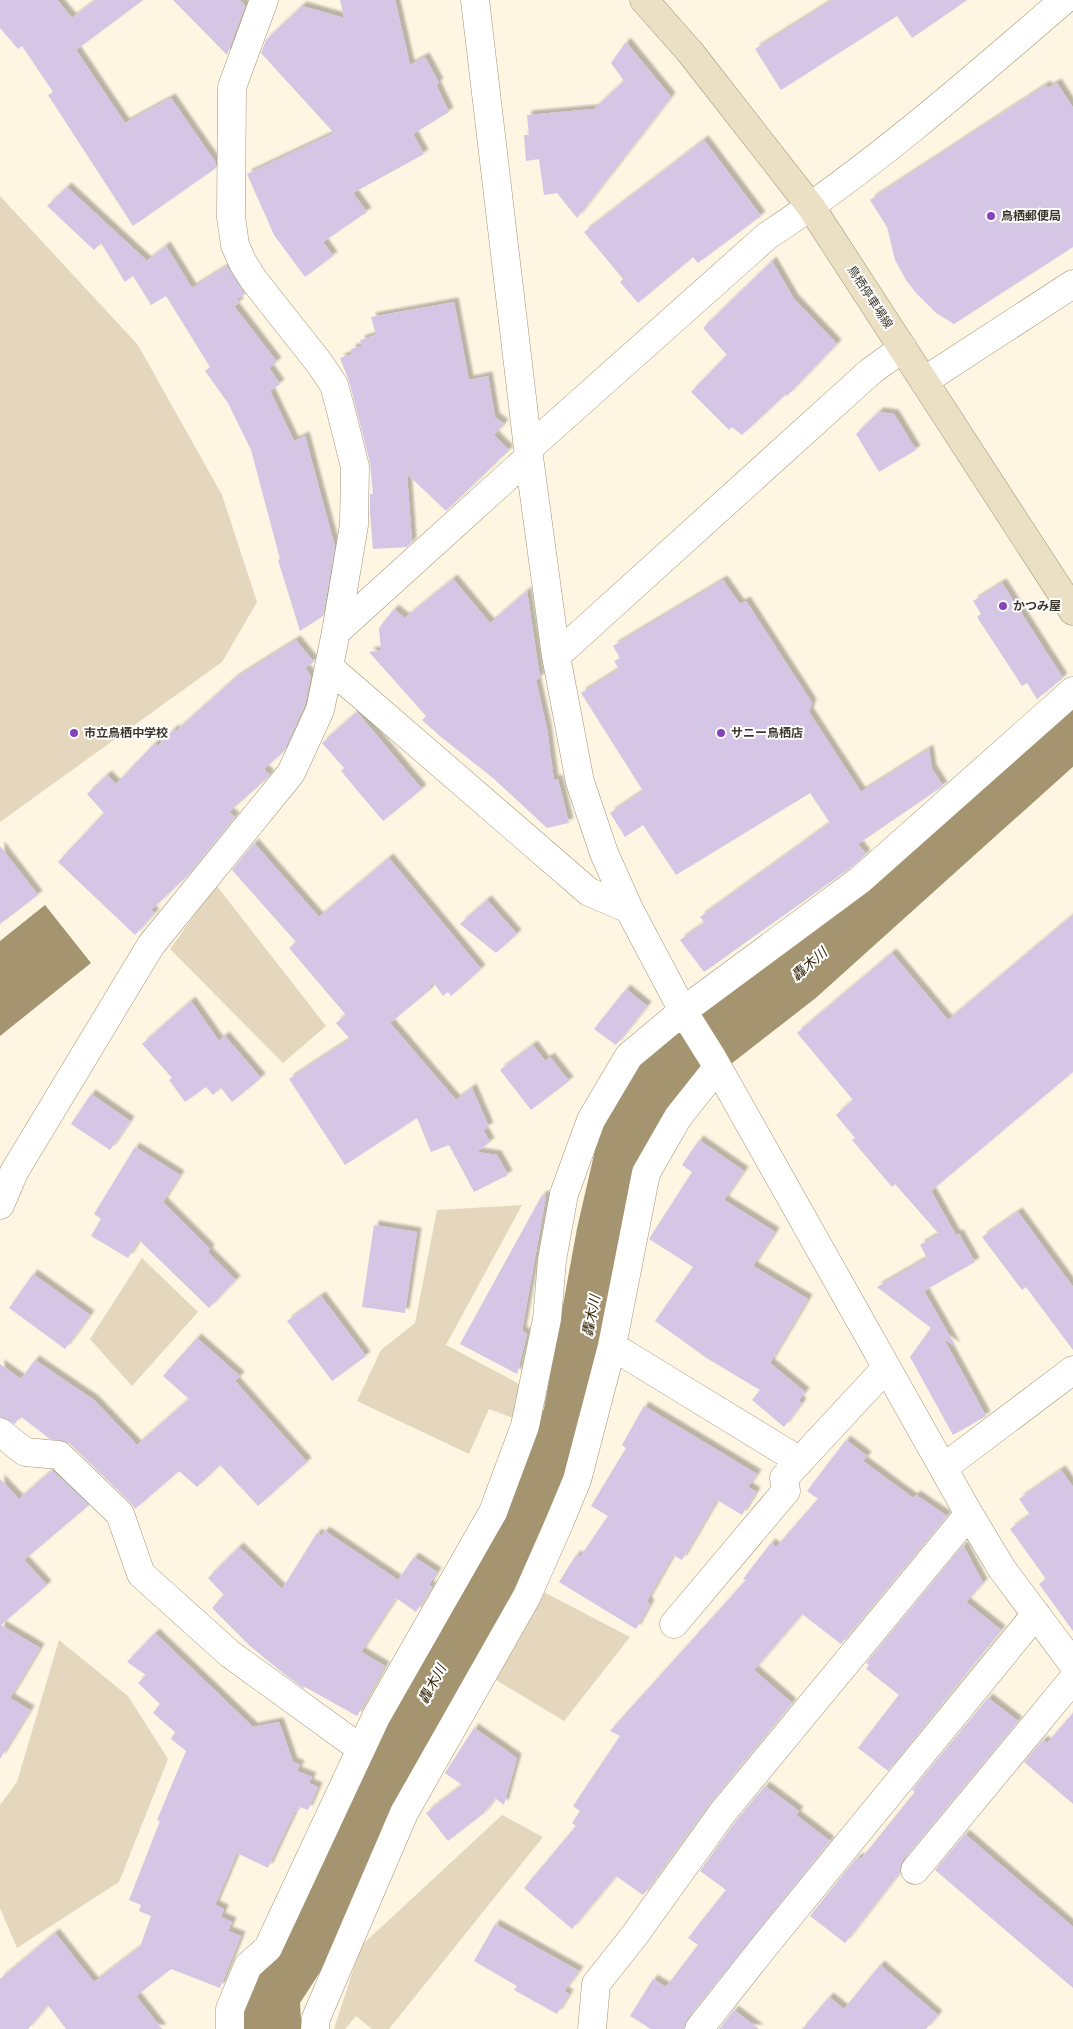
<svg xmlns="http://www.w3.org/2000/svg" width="1073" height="2029" font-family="'Fira Sans','Noto Sans JP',sans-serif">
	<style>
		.green { fill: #e4d7bd }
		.water { fill: #a59470 }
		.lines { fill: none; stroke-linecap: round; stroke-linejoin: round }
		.river { stroke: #a59470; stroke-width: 59 }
		.building { fill: #d5c6e5; filter: url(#shadow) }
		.street-casing { stroke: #a39577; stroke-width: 29 }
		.secondary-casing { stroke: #a39577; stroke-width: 29 }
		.street { stroke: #fff; stroke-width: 28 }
		.secondary { stroke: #ebdfc4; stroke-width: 28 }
		.poi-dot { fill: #8443b8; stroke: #fff; stroke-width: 2 }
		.labels { text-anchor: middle; stroke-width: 4; stroke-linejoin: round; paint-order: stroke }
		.poi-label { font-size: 12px; font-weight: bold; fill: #3d372b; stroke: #fff; text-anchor: start }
		.street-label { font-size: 12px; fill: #3d372b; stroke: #fff }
		.water-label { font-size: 14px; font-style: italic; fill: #392b0c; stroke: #fff }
	</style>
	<defs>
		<filter id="shadow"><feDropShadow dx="4.5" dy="-4.5" stdDeviation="1" flood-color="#0004"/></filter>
	</defs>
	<rect width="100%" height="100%" fill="#fef5e2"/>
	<path class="green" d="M 0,196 L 138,345 L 222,495 L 257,602 L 222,662 L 0,822 Z
		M 216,885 L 326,1026 L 283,1063 L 170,949 Z
		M 522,1205 L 446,1345 L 523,1386 L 515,1419 L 489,1409 L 469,1454 L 357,1401 L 381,1350 L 415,1323 L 437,1210 Z
		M 142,1258 L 198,1312 L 132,1386 L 90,1339 Z
		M 542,1591 L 630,1637 L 564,1721 L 491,1677 Z
		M 59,1640 L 128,1696 L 168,1759 L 119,1882 L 17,1948 L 0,1908 L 0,1805 L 17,1782 Z
		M 502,1815 L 543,1837 L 389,2029 L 372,2029 L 356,2016 L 345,2029 L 334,2029 L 361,1946 Z"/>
	<path class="water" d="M 45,905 L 91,963 L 0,1036 L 0,941 Z"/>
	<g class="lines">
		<path class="river" d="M 272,2029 L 270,1995 L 307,1938 L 398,1747 L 572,1419 L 606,1234 L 627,1143 L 665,1078 L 796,976 L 1073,727"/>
	</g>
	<path class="building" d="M 0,0 L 57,0 L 72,18 L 96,0 L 143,0 L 76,50 L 125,123 L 171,98 L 216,163 L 216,168 L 133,226 L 48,95 L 53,92 L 22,46 L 18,49 L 0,28 Z
		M 173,0 L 240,0 L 245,6 L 227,55 Z
		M 340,0 L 395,0 L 410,65 L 425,57 L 439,83 L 436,85 L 449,112 L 413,134 L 424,154 L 353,193 L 367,212 L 323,242 L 333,256 L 305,277 L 274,235 L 247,174 L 334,133 L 261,53 L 266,40 L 302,6 L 344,18 Z
		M 833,0 L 967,0 L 912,38 L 897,16 L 781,90 L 755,49 Z
		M 626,42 L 671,97 L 577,218 L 557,193 L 544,195 L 539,159 L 526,161 L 524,135 L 529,135 L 527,115 L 594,109 L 624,81 L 611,63 Z
		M 1057,83 L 1073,108 L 1073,247 L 954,324 L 936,313 L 916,293 L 906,280 L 895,260 L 887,227 L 870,200 L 1046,85 L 1048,88 Z
		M 704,140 L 761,216 L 698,263 L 693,257 L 638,303 L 620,282 L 623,279 L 584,232 Z
		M 67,187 L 147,261 L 166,246 L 192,288 L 227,266 L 245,294 L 237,299 L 239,303 L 234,306 L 277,362 L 269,368 L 280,384 L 270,391 L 294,441 L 305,436 L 335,547 L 323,616 L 300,631 L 278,560 L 280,559 L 251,450 L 228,403 L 205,371 L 210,367 L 166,296 L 151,305 L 133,276 L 125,282 L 101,243 L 94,250 L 47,206 Z
		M 772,261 L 794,299 L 837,344 L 787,396 L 786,394 L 742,435 L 732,427 L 729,430 L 691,392 L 727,355 L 703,328 Z
		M 454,302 L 469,380 L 488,376 L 495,417 L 504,424 L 494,435 L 509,450 L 446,511 L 407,474 L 412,542 L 407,547 L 373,549 L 370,513 L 370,494 L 373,494 L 370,463 L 349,381 L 340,358 L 352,354 L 351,349 L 362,346 L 360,340 L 376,335 L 371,317 Z
		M 879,412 L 894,414 L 916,450 L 879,472 L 856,434 Z
		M 453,579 L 490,623 L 527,591 L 540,678 L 536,680 L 547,729 L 554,780 L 558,779 L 569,823 L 547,828 L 493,778 L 441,737 L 422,720 L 426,716 L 369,652 L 381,650 L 379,628 L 394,609 L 405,618 Z
		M 723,580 L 740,604 L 746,601 L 812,703 L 809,712 L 861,792 L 929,749 L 932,769 L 943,786 L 858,844 L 866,854 L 853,866 L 704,972 L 680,940 L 705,923 L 700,917 L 830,823 L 810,793 L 676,875 L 643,825 L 625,837 L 610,813 L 643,791 L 581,693 L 619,669 L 614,661 L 620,658 L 613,646 Z
		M 1002,583 L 1063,678 L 1037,699 L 1027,683 L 1022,686 L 977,617 L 981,614 L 973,601 Z
		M 296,640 L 314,662 L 305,668 L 311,676 L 305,704 L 284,751 L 264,769 L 270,775 L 266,779 L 229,812 L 235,817 L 188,875 L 151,910 L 155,913 L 135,935 L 58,862 L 104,813 L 87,794 L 107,775 L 116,784 L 155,743 L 158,746 L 174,729 L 176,731 L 234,679 Z
		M 357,712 L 422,789 L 383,821 L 341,771 L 344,768 L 322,743 Z
		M 254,843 L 319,917 L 389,858 L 481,969 L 451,996 L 448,992 L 443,996 L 434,983 L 429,986 L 431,989 L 390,1023 L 456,1100 L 472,1088 L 489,1127 L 483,1130 L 490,1142 L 477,1152 L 497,1155 L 508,1175 L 474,1192 L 449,1145 L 431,1152 L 417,1118 L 345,1165 L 289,1079 L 350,1039 L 336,1023 L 346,1015 L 289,948 L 296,942 L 232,870 Z
		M 0,846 L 38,895 L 0,924 Z
		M 487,900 L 517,934 L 496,953 L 460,924 Z
		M 1073,915 L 1073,1072 L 931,1191 L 956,1235 L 959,1234 L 975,1262 L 924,1291 L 956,1347 L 944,1339 L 986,1416 L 953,1435 L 910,1357 L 931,1328 L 877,1287 L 927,1258 L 920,1245 L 939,1234 L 895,1184 L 892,1187 L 852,1140 L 855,1138 L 836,1115 L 853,1100 L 797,1033 L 892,953 L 948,1020 Z
		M 626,989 L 647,1006 L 616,1045 L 594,1029 Z
		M 191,1001 L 219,1041 L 225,1036 L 261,1078 L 232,1102 L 221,1088 L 213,1095 L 206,1087 L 185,1102 L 169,1080 L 172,1078 L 142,1044 Z
		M 533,1045 L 545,1061 L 550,1057 L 569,1081 L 531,1110 L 500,1070 Z
		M 91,1094 L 130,1121 L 110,1150 L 71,1124 Z
		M 699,1140 L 744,1171 L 724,1200 L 775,1232 L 753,1266 L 808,1299 L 770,1363 L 805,1392 L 799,1400 L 802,1403 L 784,1427 L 752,1400 L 760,1390 L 708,1359 L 655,1321 L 693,1267 L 649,1239 L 692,1172 L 682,1165 Z
		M 135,1147 L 180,1175 L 163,1202 L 210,1249 L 208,1252 L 236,1280 L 209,1308 L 139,1240 L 128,1258 L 91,1236 L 101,1219 L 94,1214 Z
		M 542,1195 L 546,1196 L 522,1331 L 527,1334 L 517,1374 L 460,1344 Z
		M 1018,1212 L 1073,1287 L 1073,1350 L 1026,1287 L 1022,1290 L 982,1237 Z
		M 374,1225 L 417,1232 L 405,1313 L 362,1307 Z
		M 33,1274 L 90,1315 L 65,1349 L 9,1308 Z
		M 321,1296 L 366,1356 L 332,1381 L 287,1321 Z
		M 197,1338 L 240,1376 L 235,1381 L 307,1462 L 258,1506 L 220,1465 L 197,1487 L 179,1471 L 135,1509 L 131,1503 L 69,1443 L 50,1439 L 20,1416 L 15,1424 L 0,1417 L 0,1364 L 21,1379 L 35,1360 L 94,1400 L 137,1445 L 189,1399 L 163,1376 Z
		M 644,1406 L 757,1474 L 748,1487 L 756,1492 L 742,1515 L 717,1500 L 682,1560 L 673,1555 L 647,1601 L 650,1604 L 636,1629 L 559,1582 L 576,1555 L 580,1557 L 608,1516 L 591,1506 L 626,1448 L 622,1445 Z
		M 846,1440 L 867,1456 L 863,1461 L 913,1498 L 916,1495 L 947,1516 L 841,1644 L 802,1614 L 754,1670 L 792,1703 L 711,1802 L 643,1895 L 616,1876 L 572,1929 L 524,1888 L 576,1826 L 572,1823 L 580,1811 L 573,1806 L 620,1736 L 610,1731 L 746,1580 L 743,1579 L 771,1543 L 776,1547 L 818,1499 L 807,1491 Z
		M 52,1470 L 89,1505 L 24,1560 L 47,1585 L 1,1625 L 40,1648 L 10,1698 L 30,1710 L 0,1759 L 0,1479 L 19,1499 Z
		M 1061,1470 L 1073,1487 L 1073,1631 L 1039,1584 L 1046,1579 L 1010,1529 L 1030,1515 L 1019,1499 Z
		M 325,1531 L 398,1580 L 414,1557 L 437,1572 L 429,1585 L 432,1587 L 416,1612 L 396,1598 L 361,1652 L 385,1666 L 357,1716 L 305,1687 L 303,1688 L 283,1673 L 250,1646 L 212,1608 L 224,1595 L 208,1578 L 239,1547 L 282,1589 L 317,1533 L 321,1536 Z
		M 963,1545 L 983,1583 L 966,1602 L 1001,1630 L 888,1771 L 858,1748 L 899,1695 L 866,1669 L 869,1665 L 866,1663 Z
		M 155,1633 L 253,1727 L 279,1722 L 293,1762 L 300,1765 L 297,1771 L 312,1777 L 309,1783 L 318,1787 L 308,1810 L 300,1807 L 297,1812 L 295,1811 L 268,1868 L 237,1853 L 215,1905 L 224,1909 L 221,1917 L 232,1922 L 228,1931 L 241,1936 L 220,1988 L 171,1969 L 136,1996 L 162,2029 L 66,2029 L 48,2005 L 28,2029 L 0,2029 L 0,1979 L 55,1933 L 94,1982 L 140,1947 L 151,1916 L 139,1911 L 141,1905 L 129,1900 L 160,1821 L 157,1820 L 186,1751 L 171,1739 L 175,1732 L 153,1713 L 160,1704 L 138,1683 L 146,1675 L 127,1662 Z
		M 988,1698 L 1018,1721 L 903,1860 L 900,1872 L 845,1943 L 810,1916 L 854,1861 L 859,1857 L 861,1859 L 915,1792 L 912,1790 Z
		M 1073,1713 L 1073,1804 L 1024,1762 L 1043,1740 L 1047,1743 Z
		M 474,1728 L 517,1758 L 504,1805 L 495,1798 L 484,1813 L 448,1841 L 426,1813 L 462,1785 L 445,1773 Z
		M 765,1786 L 799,1811 L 796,1815 L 830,1841 L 687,2019 L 684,2029 L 651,2029 L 630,2016 L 653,1979 L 666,1987 L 698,1945 L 688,1938 L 726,1890 L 700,1871 L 735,1822 Z
		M 965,1834 L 1073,1927 L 1073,1988 L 935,1870 Z
		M 495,1924 L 579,1971 L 564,1991 L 569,1994 L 557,2014 L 514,1990 L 517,1986 L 474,1961 Z
		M 880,1965 L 938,2015 L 926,2029 L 802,2029 L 829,1997 L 844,2009 Z
		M 734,2010 L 759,2029 L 719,2029 Z"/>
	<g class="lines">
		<defs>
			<path id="street" d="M 264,0 L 232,87 L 231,217 L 235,245 L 243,263 L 253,279 L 320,364 L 334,385 L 341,411 L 355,467 L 354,525 L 336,632
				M 475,0 L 529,457 L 556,656 L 580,782 L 604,853 L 629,909 L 683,1011 L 713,1059 L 969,1514 L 1002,1569 L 1073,1664
				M 924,381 L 1073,284
				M 528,449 L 767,236 C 873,166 968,83 1064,0
				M 556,656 L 871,371 L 903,348
				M 330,668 L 589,892 L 629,909
				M 0,1205 L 14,1172 L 151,945 L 291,773 L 320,710 L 336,632 L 529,457
				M 612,1346 L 800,1461
				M 0,1432 L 25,1452 L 59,1455 L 120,1514 L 141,1574 L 230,1654 L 361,1749
				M 943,1468 L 1073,1370
				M 674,1624 L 786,1491 L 784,1478 L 886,1368
				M 915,1870 L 1073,1679
				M 230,2029 L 230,2009 L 248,1966 L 268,1948 L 376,1717 L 493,1512 L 525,1426 L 547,1319 L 552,1260 L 564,1194 L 591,1120 L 629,1056 L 683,1011 L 860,880 L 1073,691
				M 315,2029 L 316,2018 L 404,1813 L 527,1596 L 560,1521 L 577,1480 L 612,1346 L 646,1173 L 678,1117 L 717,1068
				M 592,2029 L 596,1984 L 634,1936 L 723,1812 L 969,1514
				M 699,2029 L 767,1943 L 1036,1614"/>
			<path id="secondary" d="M 644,0 L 690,52 L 811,207 L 1073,611"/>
		</defs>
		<use href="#street" class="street-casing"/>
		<use href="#secondary" class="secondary-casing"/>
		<use href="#street" class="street"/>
		<use href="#secondary" class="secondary"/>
	</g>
	<g class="poi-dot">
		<circle cx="991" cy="216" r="5"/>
		<circle cx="1003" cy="606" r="5"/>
		<circle cx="74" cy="733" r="5"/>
		<circle cx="721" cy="733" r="5"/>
	</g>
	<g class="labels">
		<g class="poi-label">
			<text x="1001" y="220">鳥栖郵便局</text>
			<text x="1013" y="610">かつみ屋</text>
			<text x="84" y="737">市立鳥栖中学校</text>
			<text x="731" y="737">サニー鳥栖店</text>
		</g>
		<g class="street-label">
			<text transform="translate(870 297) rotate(57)" y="4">鳥栖停車場線</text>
		</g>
		<g class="water-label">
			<text transform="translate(809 964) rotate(-41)" y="5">轟木川</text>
			<text transform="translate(591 1316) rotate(-79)" y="5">轟木川</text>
			<text transform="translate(432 1684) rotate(-62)" y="5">轟木川</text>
		</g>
	</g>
</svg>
